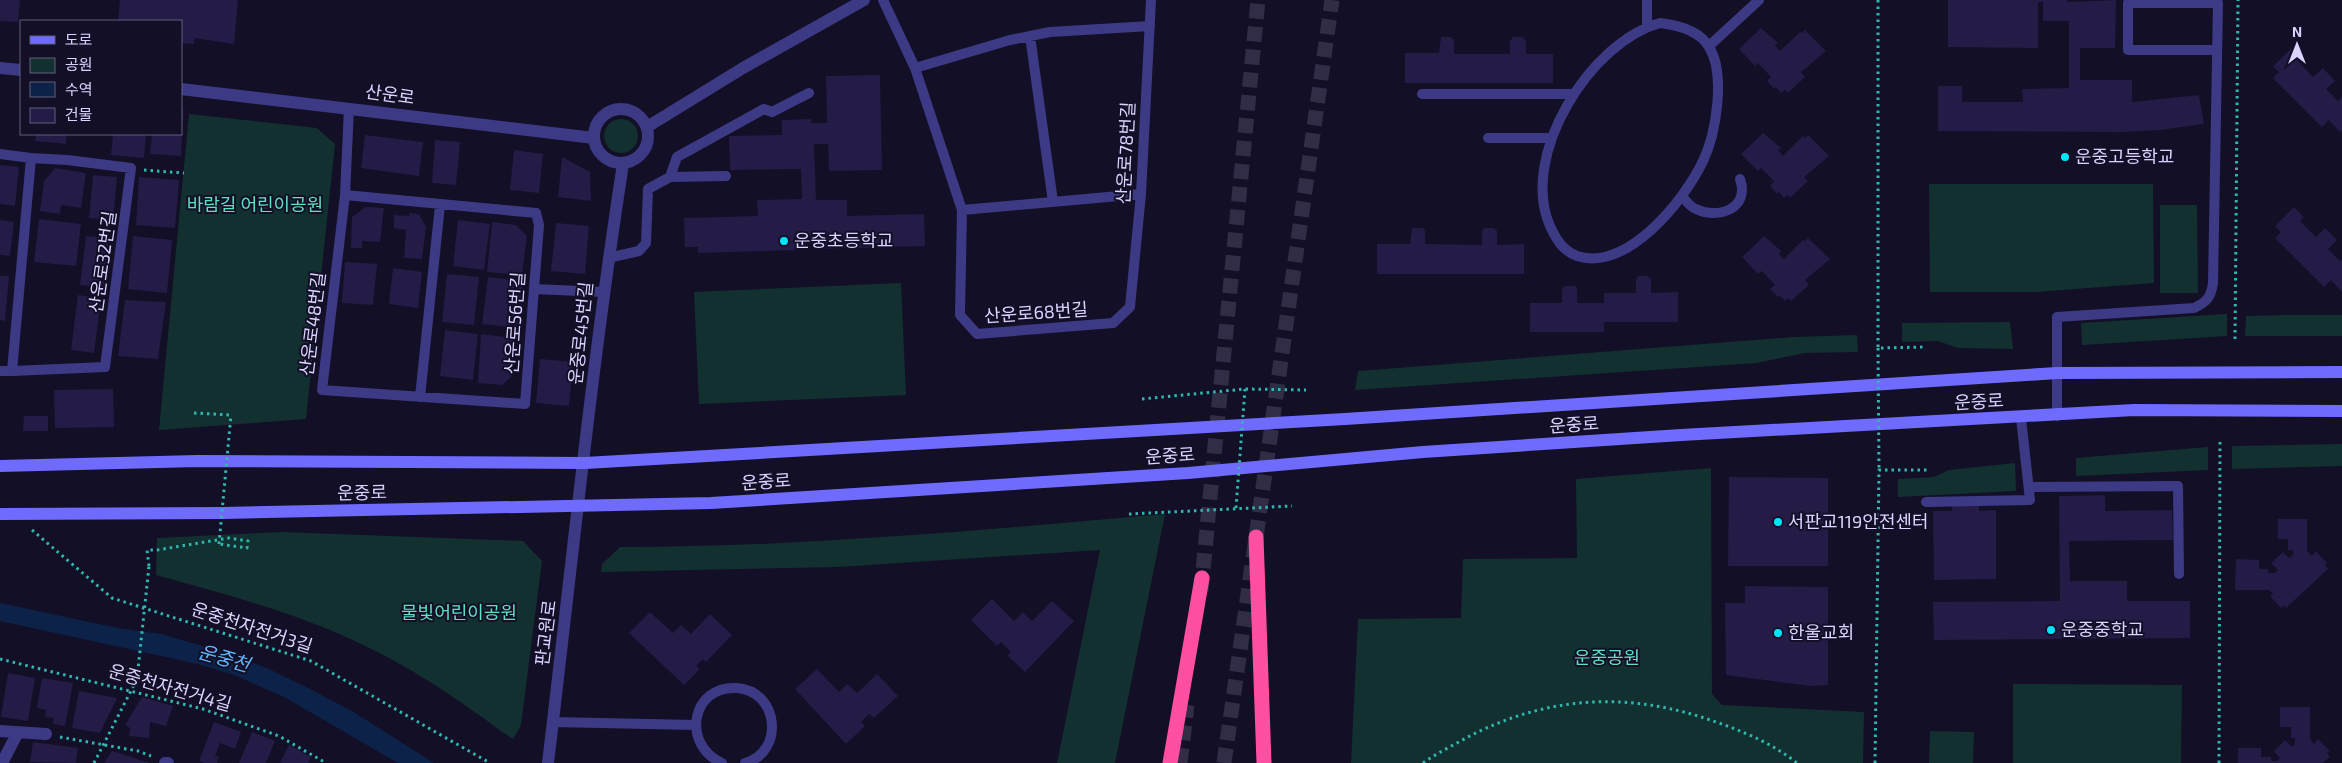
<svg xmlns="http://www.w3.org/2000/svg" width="2342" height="763" font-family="'Exo 2','Noto Sans KR',sans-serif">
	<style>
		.green { fill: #12302f }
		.water { fill: #0c2248 }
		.building { fill: #241b47 }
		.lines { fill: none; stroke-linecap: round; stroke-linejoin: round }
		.motorway-tunnel { stroke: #312d47; stroke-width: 15; stroke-dasharray: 15 8; stroke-linecap: butt }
		.path { stroke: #2fb8b0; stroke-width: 3; stroke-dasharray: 2.5 4; stroke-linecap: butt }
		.service { stroke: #3d3a85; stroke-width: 10 }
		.minor { stroke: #3d3a85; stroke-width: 12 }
		.secondary { stroke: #6f6bff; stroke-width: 12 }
		.motorway { stroke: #ff4fa3; stroke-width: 15 }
		.path-bridge { stroke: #2fb8b0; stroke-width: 3; stroke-dasharray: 2.5 4; stroke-linecap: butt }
		.poi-dot { fill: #00e5ff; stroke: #130f26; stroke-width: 2 }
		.labels { text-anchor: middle; stroke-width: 4; stroke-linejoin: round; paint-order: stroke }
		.street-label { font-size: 18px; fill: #d9d4ff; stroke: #130f26 }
		.poi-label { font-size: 18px; fill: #d9d4ff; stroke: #130f26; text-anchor: start }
		.park-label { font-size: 18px; fill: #5fe0c0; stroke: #130f26 }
		.water-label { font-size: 19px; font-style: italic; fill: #62b6ff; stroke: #130f26 }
	</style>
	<rect width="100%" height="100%" fill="#130f26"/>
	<path class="green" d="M 189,114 L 317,128 L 335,144 L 306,419 L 159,430 Z
		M604 136a17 17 0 1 1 34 0a17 17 0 1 1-34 0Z
		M 1929,184 L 2153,184 L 2154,283 L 2036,292 L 1930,292 Z
		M 2160,205 L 2197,205 L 2198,293 L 2160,293 Z
		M 901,283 L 906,395 L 699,404 L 694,292 Z
		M 2227,314 L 2227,336 L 2082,345 L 2081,323 Z
		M 2286,315 L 2342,315 L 2342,336 L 2245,336 L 2246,316 Z
		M 2010,322 L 2013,349 L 1958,348 L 1938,341 L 1902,342 L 1902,323 Z
		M 1857,335 L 1858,352 L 1804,353 L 1757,363 L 1355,390 L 1358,371 L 1794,337 Z
		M 2342,444 L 2342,466 L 2232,469 L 2232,446 Z
		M 2208,447 L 2208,470 L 2076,476 L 2076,458 Z
		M 2015,463 L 2016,491 L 1898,497 L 1898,479 L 1934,477 L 1949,470 Z
		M 1711,468 L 1712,694 L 1722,705 L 1864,712 L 1863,763 L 1351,763 L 1358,619 L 1461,618 L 1463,559 L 1577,558 L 1576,479 Z
		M 1165,514 L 1115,763 L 1057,763 L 1100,550 L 838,567 L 601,572 L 602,564 L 620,547 C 803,547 984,530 1165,514 Z
		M 282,532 L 523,541 L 542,561 L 521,725 L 513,739 C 500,731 488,721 476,713 C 448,693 419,674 389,658 C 315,618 236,597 156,575 L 157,538 Z
		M 2013,684 L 2182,685 L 2181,763 L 2013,763 Z
		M 1930,731 L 1974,732 L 1973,763 L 1929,763 Z"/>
	<path class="water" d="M 0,603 L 118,628 L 161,634 L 227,653 L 269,669 L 308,688 L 352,711 L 434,763 L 398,763 L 284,697 L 234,675 L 198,664 L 0,621 Z"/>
	<path class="building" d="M 0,0 L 20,0 L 18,22 L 0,21 Z
		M 120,0 L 238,0 L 234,44 L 194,38 L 194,44 L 181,43 L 181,21 L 118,21 Z
		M 1948,0 L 2067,0 L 2067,2 L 2116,0 L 2115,48 L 2080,48 L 2080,80 L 2132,80 L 2132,102 L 2199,95 L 2204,124 L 2160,130 L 2121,132 L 1938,131 L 1938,86 L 1962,86 L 1962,102 L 2023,102 L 2022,89 L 2069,88 L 2069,21 L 2043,21 L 2043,2 L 2038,2 L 2038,48 L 1948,47 Z
		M 1761,28 L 1778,43 L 1775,46 L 1780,51 L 1800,32 L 1802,33 L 1805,30 L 1826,51 L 1801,72 L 1805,77 L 1788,93 L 1785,90 L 1781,93 L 1776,87 L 1774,89 L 1767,81 L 1771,77 L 1758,63 L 1755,66 L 1739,49 Z
		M 1441,37 L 1451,37 L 1454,40 L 1454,54 L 1510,54 L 1510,41 L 1513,37 L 1523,37 L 1526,41 L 1526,54 L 1553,54 L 1553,83 L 1405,83 L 1405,53 L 1439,53 Z
		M 2292,48 L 2302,57 L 2298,61 L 2313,77 L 2323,68 L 2335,81 L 2326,89 L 2338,101 L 2342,97 L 2342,130 L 2340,132 L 2329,120 L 2322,127 L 2273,78 L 2279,72 L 2273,66 Z
		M 880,75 L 882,170 L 829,171 L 828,144 L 814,144 L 816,200 L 847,200 L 847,216 L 924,214 L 925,246 L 817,249 L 817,240 L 799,241 L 799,250 L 698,253 L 698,247 L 685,247 L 684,218 L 758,216 L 757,200 L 802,199 L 801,169 L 730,170 L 729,136 L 782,135 L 782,120 L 811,119 L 811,123 L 827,123 L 826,76 Z
		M 181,108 L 183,108 L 183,122 L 181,121 Z
		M 1763,133 L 1781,148 L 1778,150 L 1783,156 L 1803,136 L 1805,138 L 1808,135 L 1829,156 L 1804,177 L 1808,181 L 1790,198 L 1788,195 L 1784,198 L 1779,192 L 1777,194 L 1770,186 L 1774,181 L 1761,168 L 1758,171 L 1741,154 Z
		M 36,134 L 67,134 L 66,144 L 35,141 Z
		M 113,134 L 146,134 L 144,158 L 111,155 Z
		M 152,134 L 182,134 L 181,156 L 150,154 Z
		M 365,135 L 423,142 L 419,176 L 361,168 Z
		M 435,140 L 460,142 L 456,185 L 432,183 Z
		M 514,150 L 543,154 L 539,193 L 510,190 Z
		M 562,157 L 590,172 L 591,201 L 558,197 Z
		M 0,165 L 19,167 L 15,206 L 0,204 Z
		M 55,168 L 86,173 L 81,208 L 61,205 L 60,214 L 40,211 L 44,181 Z
		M 93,175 L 117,177 L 113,220 L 89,218 Z
		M 139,177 L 179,180 L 175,228 L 136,225 Z
		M 366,207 L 384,208 L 380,242 L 362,241 L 362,248 L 351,248 L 352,217 Z
		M 2294,207 L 2304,217 L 2300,221 L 2316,237 L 2325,228 L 2337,240 L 2328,249 L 2340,261 L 2342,259 L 2342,292 L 2331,280 L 2324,287 L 2275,238 L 2281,232 L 2275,226 Z
		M 409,213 L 419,214 L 426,227 L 422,259 L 404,258 L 406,230 L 394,228 L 394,215 L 409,216 Z
		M 39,219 L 81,224 L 76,266 L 34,262 Z
		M 0,220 L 14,222 L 10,256 L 0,255 Z
		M 458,220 L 490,224 L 484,270 L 453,266 Z
		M 492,222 L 516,225 L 527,236 L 522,275 L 487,272 Z
		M 556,223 L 589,226 L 585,274 L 551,271 Z
		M 1412,228 L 1423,228 L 1425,231 L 1425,244 L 1482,245 L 1482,231 L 1484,228 L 1494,228 L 1497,231 L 1497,245 L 1524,244 L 1524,274 L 1377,274 L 1377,244 L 1410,244 Z
		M 86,236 L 109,238 L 104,287 L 80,285 Z
		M 133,236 L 172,240 L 167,293 L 128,289 Z
		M 1764,236 L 1781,251 L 1779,254 L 1784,259 L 1803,240 L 1805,241 L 1808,238 L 1830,259 L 1805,280 L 1809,285 L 1791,301 L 1788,298 L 1785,301 L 1780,296 L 1778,297 L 1770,289 L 1775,285 L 1762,271 L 1758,274 L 1742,257 Z
		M 345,262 L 377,264 L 373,305 L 342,303 Z
		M 393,268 L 422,272 L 418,308 L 389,304 Z
		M 447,274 L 479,277 L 474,325 L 442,322 Z
		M 0,276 L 9,276 L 5,321 L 0,320 Z
		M 1638,276 L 1648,276 L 1651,279 L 1651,293 L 1678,292 L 1678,322 L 1604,322 L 1604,332 L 1530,332 L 1530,303 L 1562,303 L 1562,289 L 1564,286 L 1575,286 L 1577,289 L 1577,303 L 1604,303 L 1604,293 L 1636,293 L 1636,280 Z
		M 488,277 L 523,281 L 518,328 L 482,324 Z
		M 78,295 L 101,298 L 94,353 L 71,350 Z
		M 125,300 L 166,302 L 158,359 L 118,356 Z
		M 445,330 L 478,334 L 473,380 L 440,376 Z
		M 481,334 L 515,338 L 513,375 L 502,385 L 478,383 Z
		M 540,359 L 573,362 L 569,406 L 536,403 Z
		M 113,389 L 114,427 L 55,428 L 54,390 Z
		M 24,416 L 48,416 L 48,431 L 23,431 Z
		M 1729,477 L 1828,478 L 1828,566 L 1728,566 Z
		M 2105,495 L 2105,511 L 2172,510 L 2173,540 L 2069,541 L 2070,581 L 2127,581 L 2127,601 L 2190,601 L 2190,638 L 1934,640 L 1933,602 L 2060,601 L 2059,496 Z
		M 1952,505 L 1979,505 L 1979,511 L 1996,510 L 1996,579 L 1934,580 L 1933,511 L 1952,511 Z
		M 2278,519 L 2307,519 L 2307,551 L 2312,556 L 2316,551 L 2327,563 L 2325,565 L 2328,569 L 2286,608 L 2284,605 L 2281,608 L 2270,596 L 2273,594 L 2269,590 L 2235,590 L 2236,559 L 2259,560 L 2259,569 L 2268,569 L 2268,573 L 2274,573 L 2278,570 L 2271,563 L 2283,552 L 2289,558 L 2293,555 L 2293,550 L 2288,550 L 2288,539 L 2278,539 Z
		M 1745,586 L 1828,587 L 1828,685 L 1810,686 L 1726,675 L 1725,603 L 1745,603 Z
		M 992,599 L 1014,621 L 1023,612 L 1032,621 L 1052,601 L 1074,621 L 1025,672 L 1007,655 L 1011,652 L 1001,642 L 997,646 L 971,620 Z
		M 650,612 L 673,633 L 681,625 L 691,634 L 710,614 L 732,635 L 706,662 L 703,659 L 696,666 L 700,669 L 684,685 L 629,633 Z
		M 817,669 L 839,692 L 847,684 L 857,693 L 877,674 L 898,696 L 874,718 L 869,714 L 861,722 L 865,726 L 846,744 L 795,689 Z
		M 8,673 L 35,678 L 28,721 L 1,717 Z
		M 42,678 L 73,683 L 65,726 L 53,724 L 54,718 L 45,717 L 46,710 L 37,708 Z
		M 79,691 L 117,698 L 100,733 L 72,728 Z
		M 142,697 L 173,706 L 166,726 L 150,722 L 149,738 L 129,736 L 130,728 L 125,725 Z
		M 2280,707 L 2310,707 L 2310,739 L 2314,744 L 2318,739 L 2330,751 L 2327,753 L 2330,757 L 2323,763 L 2238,763 L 2238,748 L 2261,748 L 2261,757 L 2271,757 L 2271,761 L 2277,761 L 2280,758 L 2274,751 L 2285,740 L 2292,747 L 2295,743 L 2295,738 L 2291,738 L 2291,727 L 2280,727 Z
		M 214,722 L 241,732 L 235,749 L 220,743 L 215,756 L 219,757 L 217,763 L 204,763 L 199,761 Z
		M 252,732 L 275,741 L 266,763 L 239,763 Z
		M 33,742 L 78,748 L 76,763 L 30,762 Z
		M 289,745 L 311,757 L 308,763 L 280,763 Z
		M 112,751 L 150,763 L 104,763 Z"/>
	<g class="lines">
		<path class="motorway-tunnel" d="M 1201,591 L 1258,0
			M 1180,763 L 1187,705
			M 1224,763 L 1332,0"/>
		<path class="path" d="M 1878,0 L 1878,348 L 1926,347
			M 144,170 L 184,173
			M 2235,339 L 2238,0
			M 1142,399 L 1245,389 L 1306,390
			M 194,413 L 231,415
			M 1129,514 L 1292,506
			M 32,530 L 112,598 L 311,661 L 490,763
			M 149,566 L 147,550 L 157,550 L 229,538 L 248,541 L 247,548 L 219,544
			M 0,659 L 203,709 L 279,736 L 326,763
			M 60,737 L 138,751 L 151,756
			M 94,763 L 137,679
			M 1423,763 C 1437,753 1452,746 1466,738 C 1548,695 1630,691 1716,722 C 1745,732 1773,744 1797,763
			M 1875,763 L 1879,470 L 1927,470
			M 2219,763 L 2220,438"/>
		<path class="service" d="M 883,0 L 915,68 L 962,210 L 960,315 L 977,334 L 1113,323 L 1130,307 L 1141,194 L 1151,0
			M 1647,0 L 1647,27
			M 1660,23 C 1677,25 1700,31 1709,47 C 1726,74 1716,134 1703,161 C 1684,201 1627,272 1577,256 C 1563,251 1556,239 1550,226 C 1519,156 1590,42 1660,23 Z
			M 1030,36 L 1053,202
			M 1709,46 L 1759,0
			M 915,68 L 1010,40 L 1050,32 L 1150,26
			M 1422,94 L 1574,94
			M 1488,138 L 1552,138
			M 0,154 L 31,158
			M 670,177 L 677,157 L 764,109 L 772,112 L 809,93
			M 345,195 L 536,213 L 539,225 L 525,404 L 322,390 L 345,195 L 349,108
			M 1682,196 C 1686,201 1690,207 1696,209 C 1719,220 1750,208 1740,179
			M 962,210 L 1141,194
			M 608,258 L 639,251 L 646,243 L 648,189 L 670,177 L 726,176
			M 534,289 L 603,292
			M 0,371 L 12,371 L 105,367 L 131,168 L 67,160 L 31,158 L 12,371
			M 420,397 L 440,205
			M 2057,416 L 2057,317 L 2194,308 C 2207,302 2211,297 2213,283 L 2218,3 L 2128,3 L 2128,50 L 2217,50
			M 2030,487 L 2178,486 L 2179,574
			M 1926,502 L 2030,500 L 2021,418
			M 553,722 L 695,725
			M 722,763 C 681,745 691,685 737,688 C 779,691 785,752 745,763"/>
		<path class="minor" d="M 0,68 L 21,70
			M 181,89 L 594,138
			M594 136a27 27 0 1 1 54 0a27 27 0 1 1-54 0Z
			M 647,127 L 743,68 L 864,0
			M 0,731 L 46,734
			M 2,763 L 17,734
			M 165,763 L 168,763
			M 548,763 C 572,563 592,363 623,164"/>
		<path class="secondary" d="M 0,466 L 197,461 L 585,463 L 1345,419 L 2057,373 L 2342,372
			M 0,514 L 223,513 L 711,503 L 1188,473 L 1423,452 L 1681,435 L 2134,410 L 2342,411"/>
		<path class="motorway" d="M 1256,537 L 1264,763
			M 1170,763 L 1202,578"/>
		<path class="path-bridge" d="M 1878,348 L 1879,470
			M 1236,508 L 1245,389
			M 219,544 L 231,415
			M 137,679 L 149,566"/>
	</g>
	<g class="poi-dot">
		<circle cx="2065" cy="157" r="5"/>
		<circle cx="784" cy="241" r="5"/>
		<circle cx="1778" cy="522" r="5"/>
		<circle cx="2051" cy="630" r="5"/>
		<circle cx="1778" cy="633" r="5"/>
	</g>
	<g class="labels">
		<g class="street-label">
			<text transform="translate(390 95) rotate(8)" y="6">산운로</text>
			<text transform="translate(1126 153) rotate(-87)" y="6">산운로78번길</text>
			<text transform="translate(103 262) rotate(-82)" y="6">산운로32번길</text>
			<text transform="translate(1036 313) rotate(-4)" y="6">산운로68번길</text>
			<text transform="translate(515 323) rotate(-86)" y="6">산운로56번길</text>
			<text transform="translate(313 324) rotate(-83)" y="6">산운로48번길</text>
			<text transform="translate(581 333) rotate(-84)" y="6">운중로45번길</text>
			<text transform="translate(1979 402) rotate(-3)" y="6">운중로</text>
			<text transform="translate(1574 425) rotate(-4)" y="6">운중로</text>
			<text transform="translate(1170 456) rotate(-4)" y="6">운중로</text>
			<text transform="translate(766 482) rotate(-4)" y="6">운중로</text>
			<text transform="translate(362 493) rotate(-1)" y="6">운중로</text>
			<text transform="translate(252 628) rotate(18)" y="6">운중천자전거3길</text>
			<text transform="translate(546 633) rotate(-83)" y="6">판교원로</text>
			<text transform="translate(170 688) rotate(16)" y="6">운중천자전거4길</text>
		</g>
		<g class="poi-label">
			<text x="2075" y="163">운중고등학교</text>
			<text x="794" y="247">운중초등학교</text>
			<text x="1788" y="528">서판교119안전센터</text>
			<text x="2061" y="636">운중중학교</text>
			<text x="1788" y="639">한울교회</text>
		</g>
		<g class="park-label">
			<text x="255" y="211">바람길 어린이공원</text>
			<text x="459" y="619">물빛어린이공원</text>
			<text x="1607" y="664">운중공원</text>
		</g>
		<g class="water-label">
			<text transform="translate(224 658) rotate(16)" y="7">운중천</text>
		</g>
	</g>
	<rect x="20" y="20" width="162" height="115" fill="#130f26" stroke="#625e7d"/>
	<rect x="30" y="36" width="25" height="8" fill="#6f6bff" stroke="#625e7d"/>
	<text x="65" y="45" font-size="15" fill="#d9d4ff">도로</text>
	<rect x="30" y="58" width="25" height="15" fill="#12302f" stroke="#625e7d"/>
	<text x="65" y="70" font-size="15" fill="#d9d4ff">공원</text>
	<rect x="30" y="82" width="25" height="15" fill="#0c2248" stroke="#625e7d"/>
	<text x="65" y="95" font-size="15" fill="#d9d4ff">수역</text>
	<rect x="30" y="108" width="25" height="15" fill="#241b47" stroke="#625e7d"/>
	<text x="65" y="120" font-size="15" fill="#d9d4ff">건물</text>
	<g transform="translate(2297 45)" stroke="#130f26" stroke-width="4" paint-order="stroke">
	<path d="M0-4L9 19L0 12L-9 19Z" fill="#d9d4ff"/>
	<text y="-8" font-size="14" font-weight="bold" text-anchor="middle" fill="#d9d4ff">N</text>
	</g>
</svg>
